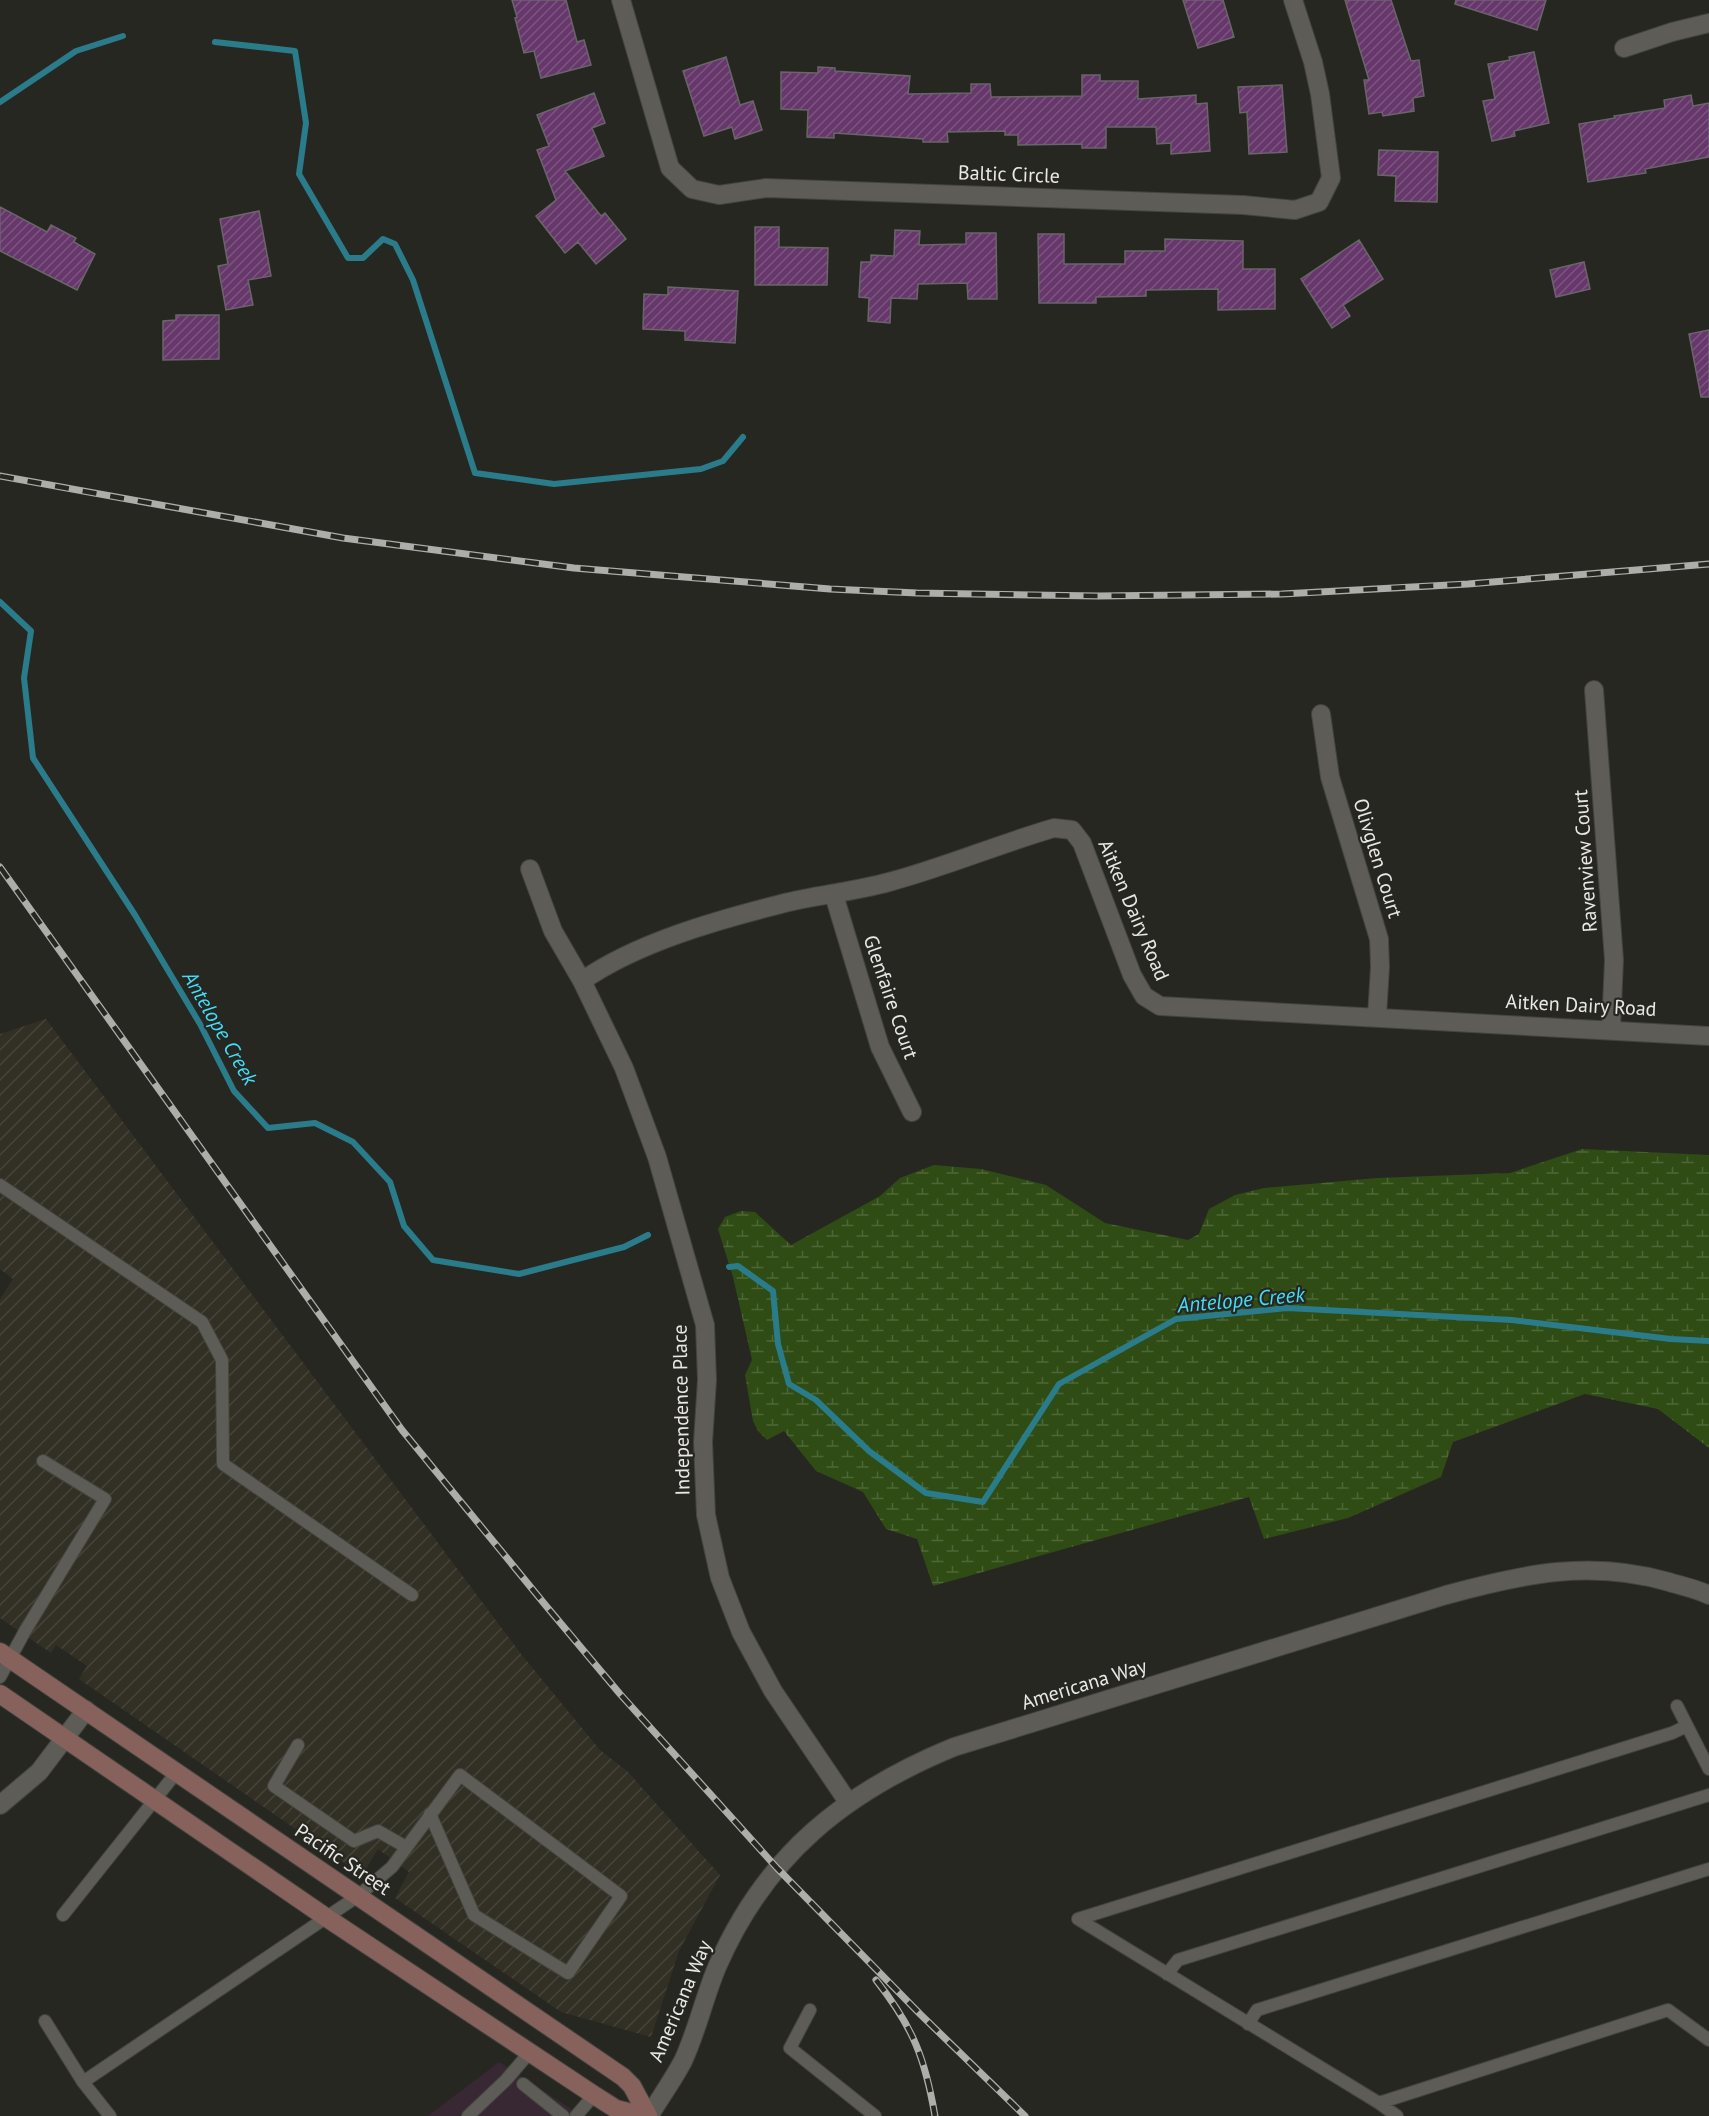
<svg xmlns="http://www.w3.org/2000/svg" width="1709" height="2116" font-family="'PT Sans',sans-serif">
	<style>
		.commercial { fill: #382833 }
		.industrial { fill: url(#industrial-furrows) }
		.wetland { fill: url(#wetland-marsh) }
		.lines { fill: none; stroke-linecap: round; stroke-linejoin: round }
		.stream { stroke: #2b7c8b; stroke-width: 6 }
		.building { fill: url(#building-hatch); stroke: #696569; stroke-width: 1.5 }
		.service-casing { stroke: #44443f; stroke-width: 14 }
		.minor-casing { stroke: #44443f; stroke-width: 20 }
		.secondary-casing { stroke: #44443f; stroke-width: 20 }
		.service { stroke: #5d5c56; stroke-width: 12 }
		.minor { stroke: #5d5c56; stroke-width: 18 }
		.secondary { stroke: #87625d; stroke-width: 18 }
		.rail-casing { stroke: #adada9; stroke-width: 7 }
		.rail { stroke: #272722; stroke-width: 4.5; stroke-dasharray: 14; stroke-linecap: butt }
		.labels { text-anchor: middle; stroke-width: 4.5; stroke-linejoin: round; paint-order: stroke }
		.street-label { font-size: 20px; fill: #e9e8e5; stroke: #272722 }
		.water-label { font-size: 21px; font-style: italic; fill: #43ddf8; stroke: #272722 }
	</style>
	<defs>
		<pattern id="industrial-furrows" width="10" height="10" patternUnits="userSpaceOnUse" patternTransform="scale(1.5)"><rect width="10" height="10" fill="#323025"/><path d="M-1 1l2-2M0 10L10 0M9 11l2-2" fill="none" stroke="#46443a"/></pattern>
		<pattern id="wetland-marsh" width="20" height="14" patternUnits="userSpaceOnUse" patternTransform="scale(1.5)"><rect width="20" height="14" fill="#2f4c14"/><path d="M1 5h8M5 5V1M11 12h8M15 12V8" fill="none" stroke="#4d6636"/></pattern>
		<pattern id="building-hatch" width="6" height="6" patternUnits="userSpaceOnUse" patternTransform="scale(1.5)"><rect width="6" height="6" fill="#66376b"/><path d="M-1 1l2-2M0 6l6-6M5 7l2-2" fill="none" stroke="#7c5480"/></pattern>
	</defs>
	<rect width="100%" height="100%" fill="#272722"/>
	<path class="commercial" d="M 499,2062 L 582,2116 L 428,2116 Z"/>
	<path class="industrial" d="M 46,1019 L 521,1654 L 600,1750 L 627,1771 L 720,1875 L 679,1951 L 651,2037 L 561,2012 L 395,1898 L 409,1872 L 378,1849 L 362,1875 L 79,1679 L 87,1666 L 56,1645 L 51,1653 L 0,1618 L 0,1299 L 13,1279 L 0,1269 L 0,1034 Z"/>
	<path class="wetland" d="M 1582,1149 L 1709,1155 L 1709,1448 L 1658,1409 L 1585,1394 L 1453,1442 L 1441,1477 L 1348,1518 L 1264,1539 L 1249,1497 L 933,1586 L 917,1539 L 886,1529 L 863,1492 L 816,1471 L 784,1431 L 767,1440 L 758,1431 L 753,1421 L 745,1375 L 752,1360 L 733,1277 L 718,1229 L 725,1217 L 741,1211 L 755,1212 L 791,1245 L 880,1196 L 900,1178 L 934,1165 L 981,1169 L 1046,1185 L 1105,1223 L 1188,1240 L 1199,1234 L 1209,1209 L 1235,1195 L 1264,1188 L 1377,1178 L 1510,1173 Z"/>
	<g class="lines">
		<path class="stream" d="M 215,42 L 295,51 L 306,123 L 299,174 L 348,258 L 363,258 L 383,239 L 395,244 L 413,280 L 475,473 L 554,484 L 701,469 L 723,461 L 743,437
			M 0,102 L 76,51 L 123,36
			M 0,602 L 31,631 L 24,678 L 33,758 L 135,915 L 200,1024 L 234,1091 L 268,1128 L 315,1123 L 353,1142 L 390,1182 L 404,1226 L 433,1260 L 519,1274 L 624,1247 L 648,1235
			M 729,1267 L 738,1266 L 773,1291 L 778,1344 L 789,1384 L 816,1400 L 869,1451 L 926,1493 L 983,1502 L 1059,1384 L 1176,1319 L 1287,1308 L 1512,1320 L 1671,1339 L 1709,1341"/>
	</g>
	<path class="building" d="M 512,0 L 566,0 L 577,42 L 584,40 L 591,65 L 541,78 L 534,51 L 524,53 L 515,18 L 517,17 Z
		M 1183,0 L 1223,0 L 1234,37 L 1198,48 Z
		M 1345,0 L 1391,0 L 1411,61 L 1419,60 L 1424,96 L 1413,98 L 1414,111 L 1383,116 L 1382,112 L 1369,114 L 1364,80 L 1369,80 Z
		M 1456,0 L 1546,0 L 1537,30 L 1455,4 Z
		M 1534,52 L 1549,123 L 1514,131 L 1515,136 L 1492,141 L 1483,101 L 1495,99 L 1488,64 L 1510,60 L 1509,57 Z
		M 726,57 L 740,105 L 753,101 L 762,130 L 735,139 L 732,127 L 704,136 L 683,71 Z
		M 818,67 L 835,68 L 835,71 L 910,76 L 908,94 L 971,93 L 971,84 L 990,84 L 991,97 L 1082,96 L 1082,75 L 1100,75 L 1100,81 L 1138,81 L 1138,99 L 1196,95 L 1196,104 L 1207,103 L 1210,151 L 1171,154 L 1171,143 L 1157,144 L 1156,127 L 1106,127 L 1106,148 L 1082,148 L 1082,144 L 1018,145 L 1018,135 L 1005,135 L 1005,131 L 947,132 L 948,142 L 923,142 L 923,139 L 834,133 L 834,138 L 807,137 L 808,110 L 781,109 L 781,72 L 818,73 Z
		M 1282,85 L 1287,152 L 1249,154 L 1247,112 L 1240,113 L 1238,87 Z
		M 594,93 L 605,123 L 592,128 L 604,156 L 565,171 L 601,216 L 605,213 L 626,239 L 596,264 L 578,242 L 565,253 L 536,216 L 556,200 L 537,150 L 549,146 L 537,115 Z
		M 1691,95 L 1693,106 L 1709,103 L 1709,157 L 1645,169 L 1646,173 L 1588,182 L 1579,124 L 1615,118 L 1614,116 L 1665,108 L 1664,100 Z
		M 1379,150 L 1438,152 L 1437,202 L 1395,201 L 1396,176 L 1378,175 Z
		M 0,207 L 47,232 L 51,225 L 76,238 L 74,242 L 95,254 L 77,290 L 0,251 Z
		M 259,211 L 271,276 L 248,280 L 253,305 L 226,310 L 218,266 L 228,264 L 220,219 Z
		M 755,227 L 779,227 L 779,247 L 828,248 L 827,285 L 755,285 Z
		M 895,230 L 920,231 L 919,245 L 966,244 L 966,233 L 996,233 L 997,299 L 968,299 L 967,283 L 918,284 L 917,299 L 891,298 L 890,323 L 868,321 L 869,298 L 859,297 L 861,262 L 871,262 L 871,255 L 894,256 Z
		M 1038,234 L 1064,234 L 1064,264 L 1125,264 L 1125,251 L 1165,251 L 1165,239 L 1243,241 L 1243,269 L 1275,269 L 1275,309 L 1218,310 L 1218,289 L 1146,290 L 1146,296 L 1096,297 L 1096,303 L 1039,303 Z
		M 1359,240 L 1383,279 L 1343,305 L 1350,316 L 1332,328 L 1301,279 Z
		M 1584,262 L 1590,289 L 1556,297 L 1550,270 Z
		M 668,287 L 738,291 L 735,343 L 685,340 L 685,331 L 643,329 L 644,294 L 668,295 Z
		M 176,315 L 219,315 L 219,359 L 163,360 L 163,321 L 176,320 Z
		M 1709,330 L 1709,397 L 1701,397 L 1689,334 Z"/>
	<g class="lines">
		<defs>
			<path id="service" d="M 0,1185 L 202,1322 L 222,1360 L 223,1464 L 412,1595
				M 0,1677 L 25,1631 L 105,1499 L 43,1461
				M 1677,1706 L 1709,1769
				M 298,1745 L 274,1786 L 354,1841 L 378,1831 L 406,1847
				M 63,1915 L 176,1773
				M 1078,1919 L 1672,1733 L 1687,1726
				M 1078,1919 L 1379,2103
				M 1167,1974 L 1178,1960 L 1709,1795
				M 810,2010 L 790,2048 L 875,2116
				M 45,2021 L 83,2082
				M 1248,2024 L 1257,2010 L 1709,1869
				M 523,2084 L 563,2116
				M 110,2116 L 83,2082 L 358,1896 L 392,1867 L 460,1775 L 621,1896 L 568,1973 L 474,1915 L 430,1814
				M 468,2116 L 506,2080 L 530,2052
				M 576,2116 L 594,2095
				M 1397,2116 L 1379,2103 L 1668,2010 L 1709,2040"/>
			<path id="minor" d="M 621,0 L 670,168 L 692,189 L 719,195 L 766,188 L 1243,205 L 1295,210 L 1319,202 L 1331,178 L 1320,94 L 1313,62 L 1293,0
				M 1624,48 L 1672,32 L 1709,23
				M 1594,690 L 1614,960 L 1611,1029
				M 1321,714 L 1330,777 L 1379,939 L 1380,967 L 1377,1016
				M 530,869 L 553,931 L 582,981 L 624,1068 L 657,1157 L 705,1325 L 707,1380 L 703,1442 L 706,1515 L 720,1578 L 741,1632 L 773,1691 L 848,1802
				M 834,895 L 880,1047 L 912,1112
				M 582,981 C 636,943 717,920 781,904 C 816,895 853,892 889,882 C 945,867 999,844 1054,828 L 1072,830 L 1082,843 L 1132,975 L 1144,996 L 1160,1006 L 1709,1036
				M 0,1805 L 39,1772 L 86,1710
				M 649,2116 C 660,2098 673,2080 683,2061 C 697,2031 704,1998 717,1967 C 765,1856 844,1792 954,1747 L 1446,1595 C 1523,1574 1590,1559 1669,1582 C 1682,1586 1697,1589 1709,1595"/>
			<path id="secondary" d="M 0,1652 L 623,2077 L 632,2086 L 648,2116
				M 0,1694 L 327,1918 L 594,2095 L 616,2109 L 644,2116"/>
		</defs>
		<use href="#service" class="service-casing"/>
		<use href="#minor" class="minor-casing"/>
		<use href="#secondary" class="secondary-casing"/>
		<use href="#service" class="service"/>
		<use href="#minor" class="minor"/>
		<use href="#secondary" class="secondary"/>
		<defs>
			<path id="rail" d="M 0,476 L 343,538 L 574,568 L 830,589 L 917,593 L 1098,596 L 1282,594 L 1468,584 L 1709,564
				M 0,867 L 402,1430 L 547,1607 L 620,1694 L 777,1868 L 920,2014 L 1025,2116
				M 876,1980 C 913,2027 925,2058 935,2116"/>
		</defs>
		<use href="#rail" class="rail-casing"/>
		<use href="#rail" class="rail"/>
	</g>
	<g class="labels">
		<g class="street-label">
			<text transform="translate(1009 174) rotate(2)" y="7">Baltic Circle</text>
			<text transform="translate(1378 858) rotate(73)" y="7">Olivglen Court</text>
			<text transform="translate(1585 861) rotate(-94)" y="7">Ravenview Court</text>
			<text transform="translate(1134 910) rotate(67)" y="7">Aitken Dairy Road</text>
			<text transform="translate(891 997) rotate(71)" y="7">Glenfaire Court</text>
			<text transform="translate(1581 1005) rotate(3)" y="7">Aitken Dairy Road</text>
			<text transform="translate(681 1410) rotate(-91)" y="7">Independence Place</text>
			<text transform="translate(1084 1684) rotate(-17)" y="7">Americana Way</text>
			<text transform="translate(343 1859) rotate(34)" y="7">Pacific Street</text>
			<text transform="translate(680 2001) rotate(-67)" y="7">Americana Way</text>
		</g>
		<g class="water-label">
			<text transform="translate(220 1028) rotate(60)" y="7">Antelope Creek</text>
			<text transform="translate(1241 1300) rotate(-5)" y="7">Antelope Creek</text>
		</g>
	</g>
</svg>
